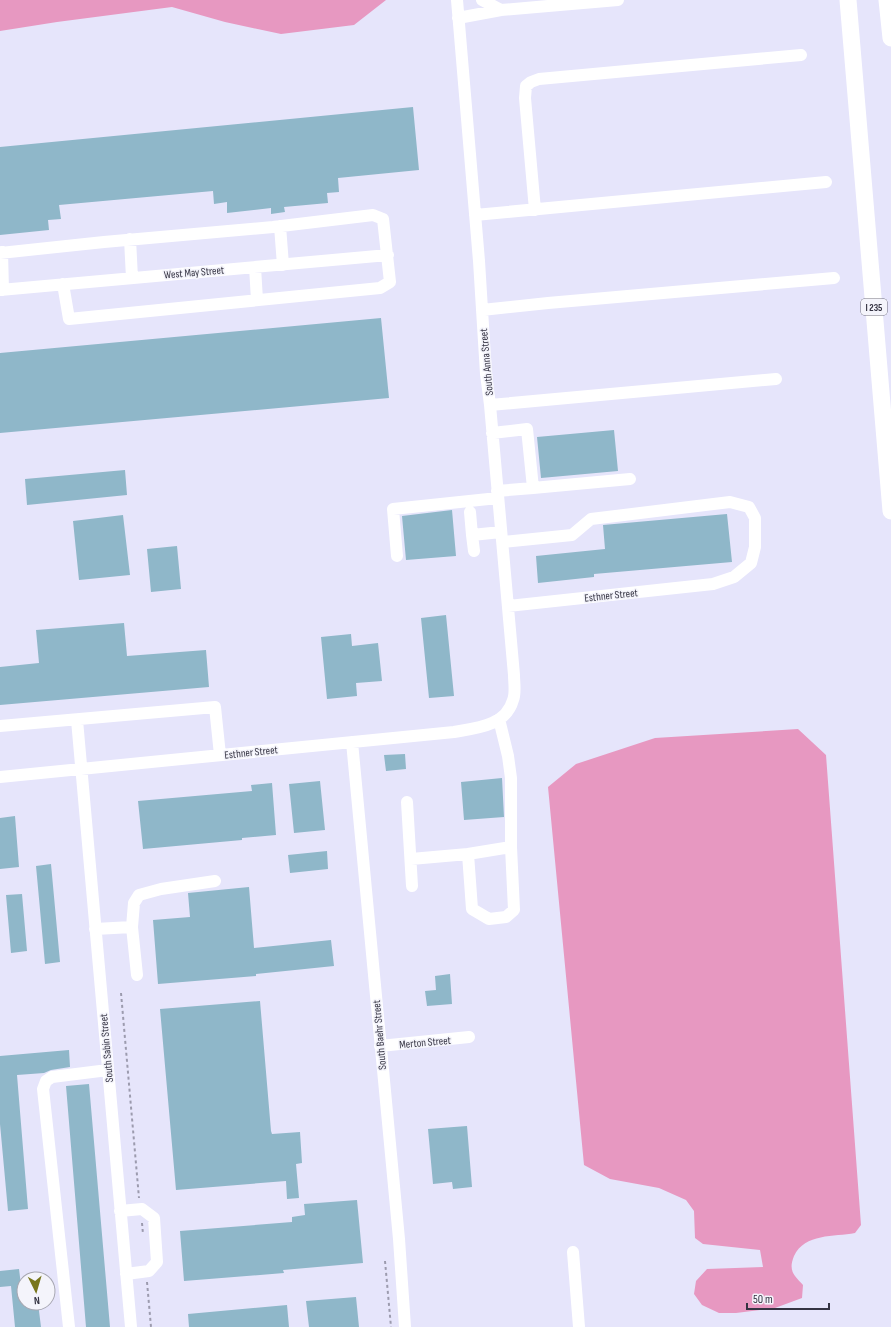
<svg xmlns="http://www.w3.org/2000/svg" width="891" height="1327" font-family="'Sofia Sans Condensed',sans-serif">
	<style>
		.water { fill: #e798c1 }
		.building { fill: #8fb7c9 }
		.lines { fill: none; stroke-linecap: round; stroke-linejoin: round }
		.path { stroke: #9c9bae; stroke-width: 2; stroke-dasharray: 3 3; stroke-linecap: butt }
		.minor { stroke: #fff; stroke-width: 12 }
		.highway { stroke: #fff; stroke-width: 17 }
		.labels { text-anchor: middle; stroke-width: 3; stroke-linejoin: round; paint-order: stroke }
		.shield { fill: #f4f4fb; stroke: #6e6d7a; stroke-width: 1 }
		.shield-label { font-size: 10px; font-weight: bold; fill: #343342 }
		.street-label { font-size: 11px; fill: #343342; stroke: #f4f4fb }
	</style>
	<rect width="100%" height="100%" fill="#e6e5fb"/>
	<path class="water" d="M 0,0 L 386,0 L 354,25 L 281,34 L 225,22 L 172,7 L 57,22 L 0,31 Z
		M 798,729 L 826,755 L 861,1225 L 855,1233 C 834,1237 805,1233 794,1256 C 788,1271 794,1275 803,1285 L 802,1298 L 775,1308 L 736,1313 L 719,1313 L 702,1305 L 694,1294 L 696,1281 L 707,1269 L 763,1267 L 760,1250 L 703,1244 L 695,1238 L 694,1211 L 686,1200 L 659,1188 L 610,1179 L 584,1165 L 548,787 L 576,764 L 655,738 Z"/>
	<path class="building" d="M 413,107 L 419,170 L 338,178 L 339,192 L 327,193 L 328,203 L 284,207 L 285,212 L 271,214 L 271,208 L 227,213 L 227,202 L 214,204 L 213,191 L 59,205 L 61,219 L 48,220 L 49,230 L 0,235 L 0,147 Z
		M 381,318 L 389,398 L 0,433 L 0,353 Z
		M 614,430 L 618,471 L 541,478 L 537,437 Z
		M 125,470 L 127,495 L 27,505 L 25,479 Z
		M 452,510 L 456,556 L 406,560 L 402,516 Z
		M 727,514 L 732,562 L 594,574 L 594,577 L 538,583 L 536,556 L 605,549 L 603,525 Z
		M 123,515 L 130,575 L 79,580 L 73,521 Z
		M 177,546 L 181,589 L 151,592 L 147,549 Z
		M 446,615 L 454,696 L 429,698 L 421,618 Z
		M 124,623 L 127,656 L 206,650 L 209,687 L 0,705 L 0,667 L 39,663 L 36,630 Z
		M 351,634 L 352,646 L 378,643 L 382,681 L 356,683 L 357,696 L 327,699 L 321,637 Z
		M 405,754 L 406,769 L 386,771 L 384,755 Z
		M 502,778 L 504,817 L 464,820 L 461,782 Z
		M 320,781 L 325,830 L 294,833 L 289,784 Z
		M 272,783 L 276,835 L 242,838 L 242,840 L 143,849 L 138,801 L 252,791 L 251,785 Z
		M 15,816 L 19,867 L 0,869 L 0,818 Z
		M 327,851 L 328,869 L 290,873 L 288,855 Z
		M 51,864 L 60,962 L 45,964 L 36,866 Z
		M 249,887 L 254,948 L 331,940 L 334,966 L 256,974 L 256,976 L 158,984 L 153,920 L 190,917 L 188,893 Z
		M 22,894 L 27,951 L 11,953 L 6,895 Z
		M 450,974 L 452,1004 L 427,1006 L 425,991 L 436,990 L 435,976 Z
		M 260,1001 L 271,1131 L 272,1134 L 300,1132 L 302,1163 L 296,1164 L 299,1198 L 287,1199 L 286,1181 L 176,1190 L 160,1009 Z
		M 69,1050 L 70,1067 L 51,1070 L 44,1073 L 17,1075 L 28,1209 L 8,1211 L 0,1124 L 0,1056 Z
		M 89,1084 L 110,1327 L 86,1327 L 66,1086 Z
		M 467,1126 L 472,1187 L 453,1189 L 452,1182 L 433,1184 L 428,1129 Z
		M 357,1200 L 363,1263 L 283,1270 L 284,1273 L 184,1281 L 180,1231 L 292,1222 L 292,1217 L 305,1215 L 304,1204 Z
		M 19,1269 L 21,1285 L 24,1284 L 24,1303 L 38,1303 L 41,1327 L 15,1327 L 11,1286 L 0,1287 L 0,1271 Z
		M 356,1297 L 359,1327 L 309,1327 L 306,1301 Z
		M 287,1305 L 289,1327 L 189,1327 L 188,1314 Z"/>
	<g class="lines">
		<path class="path" d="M 121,993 L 139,1198
			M 142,1223 L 143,1234
			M 385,1261 L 391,1327
			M 147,1282 L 151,1327"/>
		<path class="minor" d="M 482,0 L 501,10
			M 458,18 L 501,10 L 618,0
			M 535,210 L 525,98 L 526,86 L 531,82 L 539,79 L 801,55
			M 475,215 L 826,182
			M 280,226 L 283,265
			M 130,239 L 132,278
			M 2,252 L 3,290
			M 0,253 L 104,242 L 273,227 L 373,215 L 383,219 L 390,282 L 380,288 L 69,319 L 63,284
			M 255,267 L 257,300
			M 0,290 L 388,255
			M 482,310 L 548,303 L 834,278
			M 490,405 L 776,379
			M 492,433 L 527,429 L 533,488 L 497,491
			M 533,488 L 630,479
			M 470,512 L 472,535
			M 503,542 L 572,535 L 591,519 L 730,502 L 749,507 L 755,518 L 755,547 L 751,563 L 734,577 L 713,584 L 508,606
			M 474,551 L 472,535 L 501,532
			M 397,556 L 393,509 L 498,498
			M 499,719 L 508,756 L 511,778 L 511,847 L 514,910 L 506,917 L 489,919 L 472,909 L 468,854 L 511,847
			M 77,720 L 131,1327
			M 0,726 L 215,707 L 220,755
			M 352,742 L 399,1239 L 405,1327
			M 0,777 L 454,732 C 476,728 506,726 513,700 C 516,693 514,683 514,675 L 490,405 L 486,374 L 479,261 L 457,0
			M 407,802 L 412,886
			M 411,859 L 468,854
			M 132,927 L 134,903 L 139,895 L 161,889 L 215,881
			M 95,929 L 132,927 L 137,975
			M 380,1046 L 469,1037
			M 120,1211 L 142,1209 L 154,1218 L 157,1262 L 149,1271 L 126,1274
			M 573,1252 L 579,1327
			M 69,1327 L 43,1089 L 46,1081 L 52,1077 L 108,1070"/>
		<path class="highway" d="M 848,0 L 891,511
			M 887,0 L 891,38"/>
	</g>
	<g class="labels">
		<rect class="shield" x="861" y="299" width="26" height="16" rx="3"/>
		<g class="shield-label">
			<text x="874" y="311">I 235</text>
		</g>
		<g class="street-label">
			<text transform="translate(194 272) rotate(-5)" y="4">West May Street</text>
			<text transform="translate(486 362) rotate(-95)" y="4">South Anna Street</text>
			<text transform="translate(611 595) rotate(-6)" y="4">Esthner Street</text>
			<text transform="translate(251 752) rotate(-6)" y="4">Esthner Street</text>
			<text transform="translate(379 1035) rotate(-95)" y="4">South Baehr Street</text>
			<text transform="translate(425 1042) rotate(-5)" y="4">Merton Street</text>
			<text transform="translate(106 1048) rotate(-95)" y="4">South Sabin Street</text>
		</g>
	</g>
	<g transform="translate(36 1291) rotate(175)"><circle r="19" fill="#f4f4fb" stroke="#a7a7b1"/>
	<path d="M0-3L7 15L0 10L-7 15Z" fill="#78761b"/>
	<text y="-6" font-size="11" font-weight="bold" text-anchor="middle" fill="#343342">N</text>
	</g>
	<path d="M747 1303v6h82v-6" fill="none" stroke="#343342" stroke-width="2"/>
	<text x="753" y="1303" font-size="12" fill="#343342" stroke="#f4f4fb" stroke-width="3" paint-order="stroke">50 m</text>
</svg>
